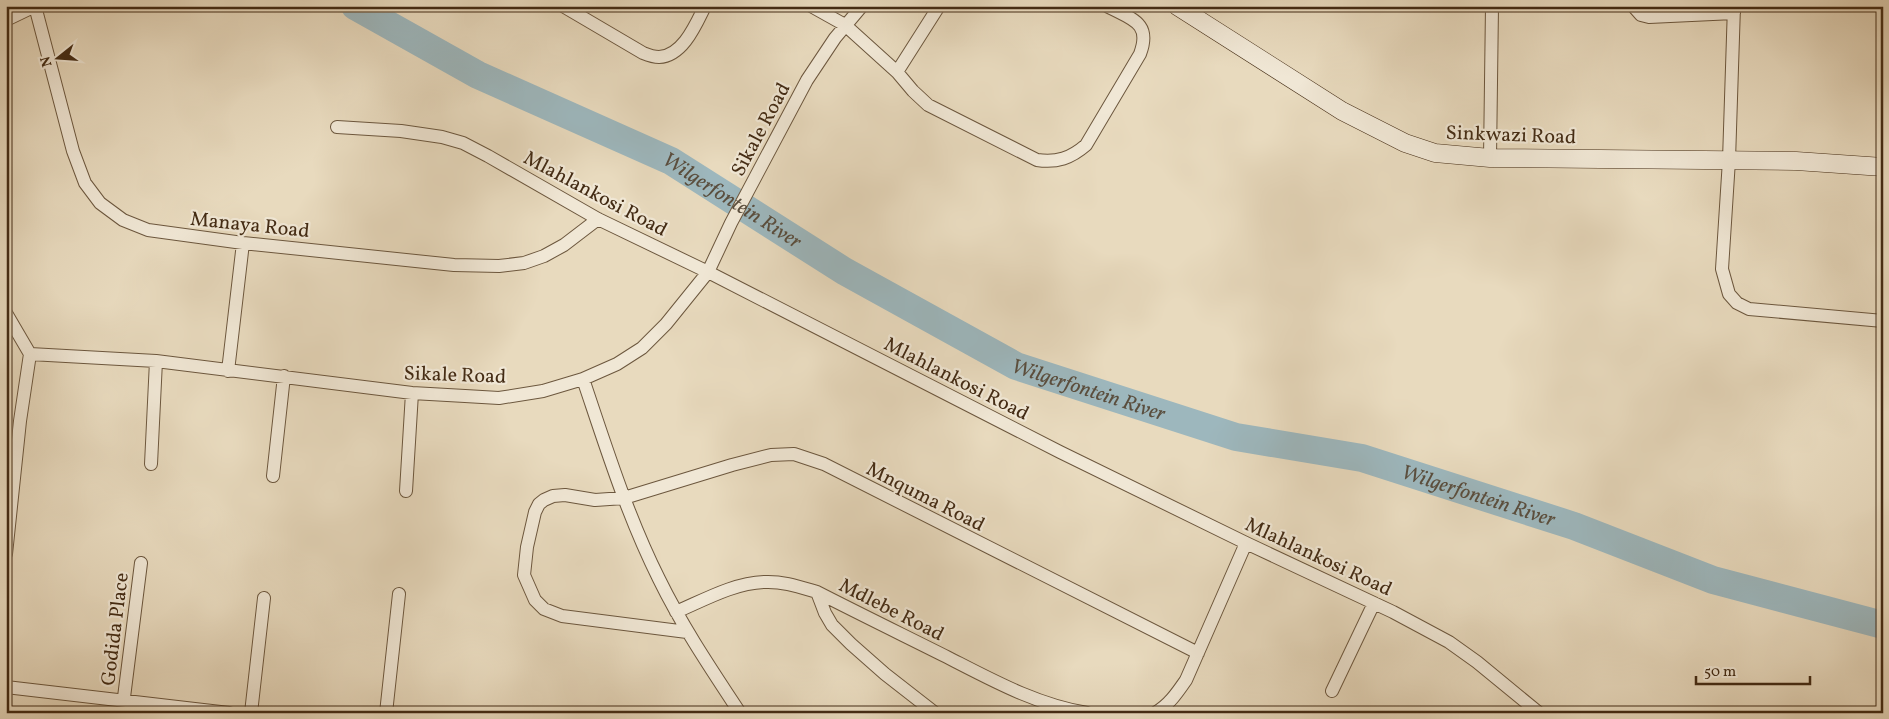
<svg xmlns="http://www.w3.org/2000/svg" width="1889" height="719" font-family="Vollkorn,serif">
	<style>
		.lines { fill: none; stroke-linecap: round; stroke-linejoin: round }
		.river { stroke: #9db7bd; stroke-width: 28 }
		.street-casing { stroke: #6c573e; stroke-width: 14 }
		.secondary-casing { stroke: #432b14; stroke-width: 19 }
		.street { stroke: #f0e7d5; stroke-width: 12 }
		.secondary { stroke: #f0e7d5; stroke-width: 18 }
		.labels { text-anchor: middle; stroke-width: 4.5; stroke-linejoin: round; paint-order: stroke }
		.street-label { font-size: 20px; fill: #432b14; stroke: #f0e7d5 }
		.water-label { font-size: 21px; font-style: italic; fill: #5a4e3e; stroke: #f0e7d5 }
	</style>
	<rect width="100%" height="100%" fill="#e8dabe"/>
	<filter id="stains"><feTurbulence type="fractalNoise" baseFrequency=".004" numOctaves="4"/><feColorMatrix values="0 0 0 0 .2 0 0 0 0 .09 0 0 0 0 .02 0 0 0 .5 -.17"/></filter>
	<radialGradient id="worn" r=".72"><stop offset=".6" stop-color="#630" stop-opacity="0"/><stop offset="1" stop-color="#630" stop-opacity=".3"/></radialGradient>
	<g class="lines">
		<path class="river" id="s1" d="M 355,6 L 478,75 L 671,161 L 844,271 L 1016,366 L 1236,437 L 1362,458 L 1574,526 L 1713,580 L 1883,625"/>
		<defs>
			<path id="street" d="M 35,6 L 73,151 L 85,183 L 100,203 L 123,220 L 148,230 L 243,243 L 454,265 L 499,266 L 524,263 L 544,256 L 564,245 L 598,219
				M 563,6 L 643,53 C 648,55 654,57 659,57 C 683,56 696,24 705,6
				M 811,6 L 845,25 L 897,72 L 913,91 L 928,105 L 1037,160 C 1057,163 1071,158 1086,145 L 1140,54 C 1152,22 1131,19 1107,6
				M 1633,6 L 1641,15 L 1649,17 L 1734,13
				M 1734,6 L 1729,160 L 1722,269 L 1729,294 L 1737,303 L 1749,309 L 1883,321
				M 1882,6 L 1883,7
				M 6,20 L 35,6
				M 897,72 L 939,6
				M 337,127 L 401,131 L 442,137 L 463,143 L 488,156 L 598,219 L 708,272 L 1060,452 L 1246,543 L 1393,612 L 1449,642 L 1477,662 L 1539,713
				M 1490,158 L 1492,6
				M 6,313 L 30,354 L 20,421 L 6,554
				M 30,354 L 156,361 L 412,393 L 465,396 L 499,398 L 543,391 L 583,379 L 617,364 L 642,348 L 666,324 L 708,272 L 731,223 L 807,80 L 835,38 L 862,6
				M 228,371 L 243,243
				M 583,379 C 606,447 627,515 659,579 C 682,626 711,669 740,713
				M 151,464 L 156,361
				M 273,476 L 284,376
				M 406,491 L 412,393
				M 817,592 L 825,613 L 832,625 L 851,644 L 885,674 L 935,713
				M 676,612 C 704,600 734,583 764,582 C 783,581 800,587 817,592 C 860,614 903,635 947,657 C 992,680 1037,705 1087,713
				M 687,632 L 562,616 L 544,609 L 535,600 L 524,575 L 527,547 L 535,512 L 539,504 L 544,500 L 553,496 L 565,495 L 595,500 L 624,498 L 732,465 L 771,455 L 794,454 L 824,464 L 1198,653
				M 6,687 L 229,713
				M 1332,691 L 1374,603
				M 122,713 L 141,563
				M 251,713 L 264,598
				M 386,713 L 399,594
				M 1155,713 C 1169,705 1177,693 1186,680 L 1246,543"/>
			<path id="secondary" d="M 1177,6 L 1342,111 L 1405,143 L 1435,153 L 1490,158 L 1796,161 L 1883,167"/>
		</defs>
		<use href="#street" class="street-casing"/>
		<use href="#secondary" class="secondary-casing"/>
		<use href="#street" class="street"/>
		<use href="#secondary" class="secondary"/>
	</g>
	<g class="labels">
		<g class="street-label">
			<text transform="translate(760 129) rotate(-62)" y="7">Sikale Road</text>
			<text transform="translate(1511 134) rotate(2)" y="7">Sinkwazi Road</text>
			<text transform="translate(596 193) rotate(28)" y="7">Mlahlankosi Road</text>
			<text transform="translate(250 224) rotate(6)" y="7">Manaya Road</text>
			<text transform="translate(455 374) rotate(2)" y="7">Sikale Road</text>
			<text transform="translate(957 378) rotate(27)" y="7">Mlahlankosi Road</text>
			<text transform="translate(926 496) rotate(27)" y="7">Mnquma Road</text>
			<text transform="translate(1319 556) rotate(25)" y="7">Mlahlankosi Road</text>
			<text transform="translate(892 609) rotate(27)" y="7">Mdlebe Road</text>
			<text transform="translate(114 629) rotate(-83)" y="7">Godida Place</text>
		</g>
		<g class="water-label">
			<text dy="7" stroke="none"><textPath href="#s1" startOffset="425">Wilgerfontein River</textPath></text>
			<text dy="7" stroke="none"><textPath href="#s1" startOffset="830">Wilgerfontein River</textPath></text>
			<text dy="7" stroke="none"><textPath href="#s1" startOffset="1235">Wilgerfontein River</textPath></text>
		</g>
	</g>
	<rect width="1889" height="719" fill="none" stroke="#e8dabe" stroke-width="25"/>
	<rect x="8" y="8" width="1874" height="704" fill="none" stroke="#432b14" stroke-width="2.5"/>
	<rect x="12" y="12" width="1864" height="694" fill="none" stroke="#432b14"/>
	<g transform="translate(58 58) rotate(253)" stroke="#f0e7d5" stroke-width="4" paint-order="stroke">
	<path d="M0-4L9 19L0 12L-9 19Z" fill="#432b14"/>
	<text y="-8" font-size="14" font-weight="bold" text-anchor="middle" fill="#432b14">N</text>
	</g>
	<path d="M1696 676v8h114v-8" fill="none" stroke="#432b14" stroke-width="2.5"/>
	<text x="1704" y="676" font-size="15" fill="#432b14" stroke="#f0e7d5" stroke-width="4" paint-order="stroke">50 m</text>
	<rect width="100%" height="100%" filter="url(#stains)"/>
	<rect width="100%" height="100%" fill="url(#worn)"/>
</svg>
